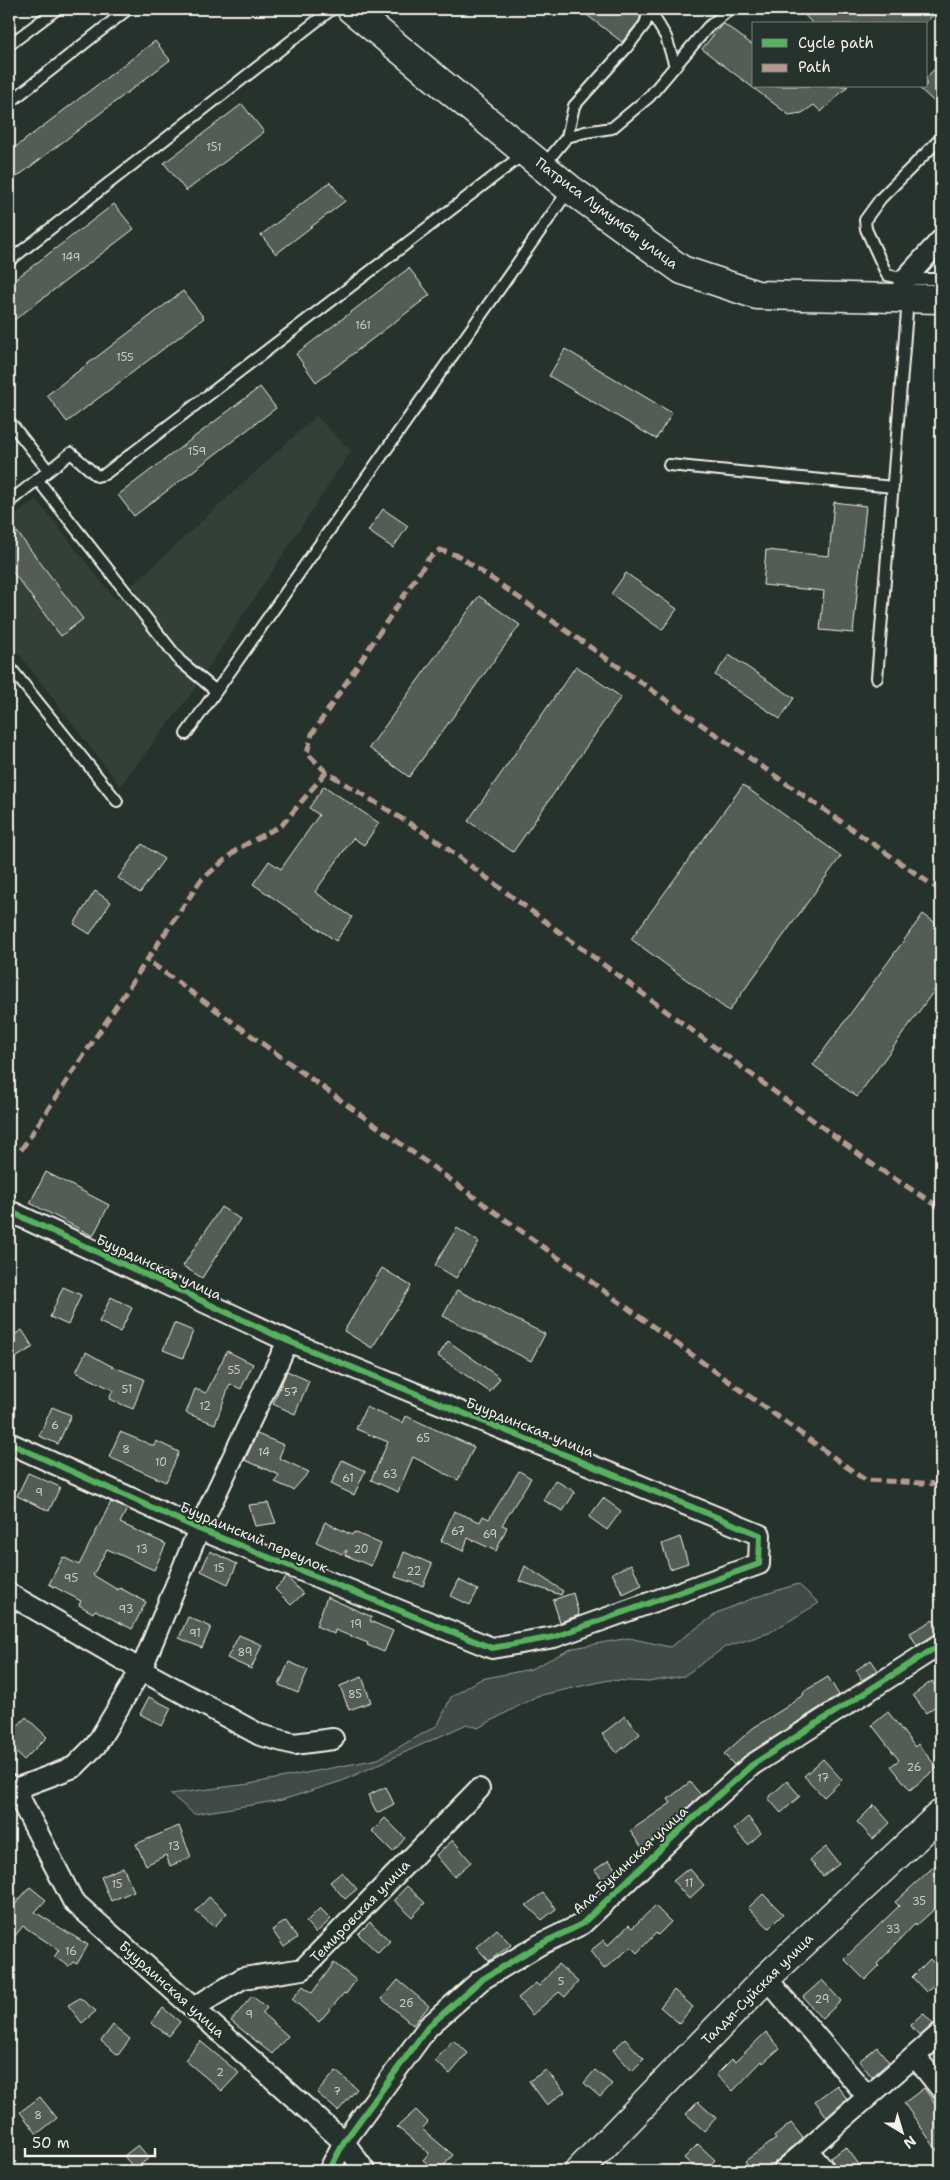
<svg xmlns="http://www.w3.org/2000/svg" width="950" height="2180" font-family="'Shantell Sans',sans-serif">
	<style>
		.built { fill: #333f39 }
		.green { fill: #414b45; stroke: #9a9e96 }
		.building { fill: #525c55; stroke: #f4f1e8 }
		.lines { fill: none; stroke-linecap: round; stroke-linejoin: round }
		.lane-casing { stroke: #f4f1e8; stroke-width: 14 }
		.street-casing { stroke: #f4f1e8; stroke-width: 24 }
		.secondary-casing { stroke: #f4f1e8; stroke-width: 31 }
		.lane { stroke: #26332d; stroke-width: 10 }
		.street { stroke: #26332d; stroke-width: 20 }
		.secondary { stroke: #26332d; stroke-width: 28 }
		.quiet { stroke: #b69a8f; stroke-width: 5; stroke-dasharray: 10 5; stroke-linecap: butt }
		.cycleway-casing { stroke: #26332d; stroke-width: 9 }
		.cycleway { stroke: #56b35d; stroke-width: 6 }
		.labels { text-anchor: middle; stroke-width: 4; stroke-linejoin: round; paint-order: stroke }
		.number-label { font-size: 11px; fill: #ccccc3 }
		.street-label { font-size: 14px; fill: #f4f1e8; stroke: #26332d }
	</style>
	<rect width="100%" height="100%" fill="#26332d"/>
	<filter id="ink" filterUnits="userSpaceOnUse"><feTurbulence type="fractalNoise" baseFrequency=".02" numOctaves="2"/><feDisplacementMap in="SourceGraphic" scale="10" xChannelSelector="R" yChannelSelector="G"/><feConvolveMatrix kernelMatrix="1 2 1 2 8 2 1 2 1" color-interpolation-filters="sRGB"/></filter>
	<g filter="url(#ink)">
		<path class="built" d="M 316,416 L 351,451 L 192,693 L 120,786 L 9,641 L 9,520 L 36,499 L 116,600 Z"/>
		<path class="green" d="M 798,1584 L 819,1603 L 769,1633 L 725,1647 L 684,1676 L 648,1682 L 609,1680 L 537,1696 L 478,1728 L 467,1724 L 342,1781 L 282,1800 L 194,1814 L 170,1794 L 249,1784 L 378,1759 L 438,1725 L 451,1697 L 481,1679 L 531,1669 L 573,1648 L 629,1638 L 670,1647 L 719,1612 L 756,1597 Z"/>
		<path class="building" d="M 579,9 L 634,9 L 641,14 L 639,21 L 622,42 Z
			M 799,9 L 940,9 L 924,24 L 813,24 Z
			M 723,23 L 754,46 L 754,86 L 848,86 L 821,112 L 814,105 L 802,113 L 789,115 L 702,49 Z
			M 155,41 L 170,60 L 9,183 L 9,152 Z
			M 941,62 L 941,108 L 918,87 L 926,86 L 926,78 Z
			M 242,104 L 264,132 L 186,191 L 164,163 Z
			M 330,182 L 345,201 L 276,254 L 261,235 Z
			M 114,204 L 134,229 L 9,324 L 9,284 Z
			M 409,268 L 430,295 L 316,382 L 296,354 Z
			M 183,291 L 204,318 L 67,422 L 47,395 Z
			M 565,349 L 672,413 L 656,439 L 549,376 Z
			M 260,387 L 276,408 L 134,516 L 118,495 Z
			M 834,502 L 866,506 L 853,633 L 820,630 L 824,591 L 763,585 L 766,550 L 829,556 Z
			M 383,509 L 408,526 L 393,548 L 368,531 Z
			M 17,532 L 83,619 L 61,636 L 9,567 L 9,538 Z
			M 626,573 L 677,609 L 662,630 L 611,594 Z
			M 479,596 L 520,625 L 409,777 L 369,748 Z
			M 729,655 L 794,698 L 780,719 L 715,675 Z
			M 576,666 L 621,697 L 513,852 L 468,821 Z
			M 743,785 L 841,856 L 729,1011 L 631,939 Z
			M 324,786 L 379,823 L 364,845 L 353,838 L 315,892 L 352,917 L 336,941 L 253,884 L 269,861 L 281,869 L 319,815 L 309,808 Z
			M 142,844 L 164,859 L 140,893 L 118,878 Z
			M 95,891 L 111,902 L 90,934 L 74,924 Z
			M 923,914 L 941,927 L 941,981 L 857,1097 L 813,1065 Z
			M 46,1172 L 109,1205 L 93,1236 L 30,1203 Z
			M 221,1207 L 240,1219 L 202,1278 L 183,1266 Z
			M 457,1228 L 479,1242 L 456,1278 L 435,1265 Z
			M 382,1268 L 411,1286 L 372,1348 L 344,1331 Z
			M 63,1287 L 81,1295 L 68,1325 L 50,1317 Z
			M 457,1290 L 545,1334 L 531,1361 L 443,1316 Z
			M 111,1297 L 132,1308 L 120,1332 L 99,1322 Z
			M 174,1323 L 193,1331 L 183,1358 L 163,1350 Z
			M 22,1330 L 33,1347 L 9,1362 L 9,1338 Z
			M 448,1341 L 500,1378 L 490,1392 L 438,1356 Z
			M 227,1351 L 253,1364 L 241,1389 L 230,1384 L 215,1424 L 186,1413 L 195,1389 L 206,1393 Z
			M 86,1352 L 109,1365 L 144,1379 L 133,1409 L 109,1399 L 113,1390 L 76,1372 Z
			M 287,1371 L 309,1381 L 295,1414 L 273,1404 Z
			M 52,1407 L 71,1415 L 58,1444 L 39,1436 Z
			M 366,1407 L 403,1423 L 406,1416 L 474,1447 L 458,1480 L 413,1457 L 398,1492 L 371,1480 L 388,1442 L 356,1429 Z
			M 120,1432 L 154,1446 L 156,1441 L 179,1452 L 166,1482 L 109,1457 Z
			M 257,1434 L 284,1445 L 279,1458 L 309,1472 L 293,1490 L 275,1482 L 279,1475 L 245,1460 Z
			M 342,1460 L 365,1471 L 354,1495 L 331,1484 Z
			M 519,1471 L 531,1478 L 502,1525 L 507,1527 L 496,1551 L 468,1538 L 463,1551 L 441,1541 L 454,1511 L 480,1522 L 483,1516 L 489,1519 Z
			M 28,1473 L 60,1487 L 49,1511 L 17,1496 Z
			M 555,1480 L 575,1492 L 563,1511 L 543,1500 Z
			M 603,1498 L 621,1511 L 607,1530 L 589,1517 Z
			M 111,1502 L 127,1509 L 120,1523 L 166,1544 L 154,1570 L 107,1549 L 93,1575 L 118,1590 L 120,1588 L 146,1602 L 132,1629 L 95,1610 L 93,1613 L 79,1605 L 81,1601 L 49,1584 L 63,1557 L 79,1565 Z
			M 268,1503 L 276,1523 L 255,1526 L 249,1505 Z
			M 325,1522 L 352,1535 L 354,1532 L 381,1544 L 371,1566 L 345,1555 L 347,1550 L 342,1554 L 316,1542 Z
			M 680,1537 L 688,1563 L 670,1569 L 662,1544 Z
			M 210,1551 L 237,1564 L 228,1584 L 201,1571 Z
			M 404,1552 L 432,1564 L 423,1586 L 395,1577 Z
			M 631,1564 L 642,1585 L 623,1594 L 612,1573 Z
			M 525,1566 L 563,1591 L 561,1595 L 519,1581 Z
			M 287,1577 L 303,1594 L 291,1605 L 275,1589 Z
			M 459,1580 L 478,1590 L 470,1605 L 451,1596 Z
			M 573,1593 L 579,1615 L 560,1622 L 553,1600 Z
			M 327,1597 L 372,1617 L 370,1621 L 393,1631 L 384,1652 L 367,1645 L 368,1643 L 335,1630 L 334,1634 L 316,1626 Z
			M 188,1617 L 211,1627 L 202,1648 L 179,1638 Z
			M 933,1620 L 940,1632 L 917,1646 L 910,1633 Z
			M 239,1635 L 262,1645 L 251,1669 L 227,1658 Z
			M 871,1660 L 878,1670 L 862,1680 L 856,1670 Z
			M 289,1662 L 308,1670 L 298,1693 L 279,1685 Z
			M 362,1677 L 371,1702 L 349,1710 L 340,1686 Z
			M 828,1677 L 839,1695 L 746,1755 L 734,1765 L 724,1754 L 753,1728 L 785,1708 L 804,1694 L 803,1692 Z
			M 932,1681 L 941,1694 L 941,1702 L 926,1713 L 913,1695 Z
			M 149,1697 L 171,1708 L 162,1726 L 140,1714 Z
			M 888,1712 L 915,1747 L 918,1744 L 937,1768 L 910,1790 L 891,1766 L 899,1760 L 872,1725 Z
			M 625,1716 L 640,1734 L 617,1753 L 602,1734 Z
			M 26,1717 L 47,1737 L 24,1760 L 9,1746 L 9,1735 Z
			M 823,1759 L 842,1780 L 824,1797 L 804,1776 Z
			M 787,1781 L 800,1796 L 781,1813 L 768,1798 Z
			M 690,1782 L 701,1795 L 643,1849 L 630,1831 L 671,1803 L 668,1799 Z
			M 386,1787 L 394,1804 L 377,1813 L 368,1795 Z
			M 874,1805 L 890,1823 L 873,1839 L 857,1822 Z
			M 748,1817 L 761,1833 L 748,1845 L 734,1829 Z
			M 385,1818 L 405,1838 L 393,1852 L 372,1831 Z
			M 179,1826 L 191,1857 L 170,1866 L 166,1855 L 146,1865 L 136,1844 Z
			M 453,1840 L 471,1862 L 454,1877 L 436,1855 Z
			M 826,1847 L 839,1864 L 823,1876 L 810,1860 Z
			M 609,1860 L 618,1873 L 606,1884 L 595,1870 Z
			M 941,1860 L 941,1903 L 916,1926 L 915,1924 L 877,1964 L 879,1966 L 865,1980 L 844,1959 L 899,1906 L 895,1902 Z
			M 123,1867 L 134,1891 L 111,1901 L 101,1877 Z
			M 689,1868 L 704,1885 L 689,1899 L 673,1881 Z
			M 342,1872 L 357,1889 L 345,1899 L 330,1882 Z
			M 407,1886 L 425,1903 L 412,1917 L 394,1900 Z
			M 30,1887 L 46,1900 L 35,1912 L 88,1945 L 77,1964 L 73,1962 L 69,1966 L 54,1957 L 59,1950 L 23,1926 L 9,1943 L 9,1911 Z
			M 543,1893 L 556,1909 L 542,1920 L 526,1905 Z
			M 763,1894 L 783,1914 L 769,1928 L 748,1908 Z
			M 209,1897 L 227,1913 L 214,1927 L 196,1911 Z
			M 655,1906 L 671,1922 L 658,1935 L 656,1933 L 637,1953 L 631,1947 L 604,1969 L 590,1951 L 604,1940 L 608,1945 L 629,1925 L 632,1928 Z
			M 320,1908 L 331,1919 L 316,1933 L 306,1922 Z
			M 286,1921 L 297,1938 L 284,1947 L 272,1930 Z
			M 370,1922 L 390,1941 L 378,1953 L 358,1934 Z
			M 497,1929 L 511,1945 L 489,1961 L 476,1947 Z
			M 930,1959 L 941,1971 L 941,1978 L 926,1992 L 912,1977 Z
			M 334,1963 L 356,1980 L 346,1994 L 344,1993 L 319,2022 L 292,1999 L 303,1986 L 312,1993 Z
			M 558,1964 L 578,1982 L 565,1997 L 559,1992 L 532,2015 L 518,1998 L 536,1983 L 539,1986 Z
			M 398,1980 L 429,2006 L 413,2025 L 382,1999 Z
			M 822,1980 L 841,2001 L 822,2019 L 803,1997 Z
			M 674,1990 L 693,2007 L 679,2023 L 660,2007 Z
			M 252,1996 L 267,2008 L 262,2013 L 288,2036 L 272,2054 L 231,2021 Z
			M 80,1998 L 96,2011 L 82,2023 L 68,2005 Z
			M 163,2008 L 180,2022 L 169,2036 L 151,2023 Z
			M 923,2013 L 933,2024 L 920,2036 L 910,2025 Z
			M 113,2025 L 130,2039 L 118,2055 L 101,2041 Z
			M 766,2032 L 780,2048 L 763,2063 L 762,2061 L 733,2091 L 716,2075 L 732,2059 L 735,2062 Z
			M 625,2039 L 644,2059 L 632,2071 L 613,2050 Z
			M 453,2040 L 468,2053 L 450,2074 L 435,2061 Z
			M 200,2041 L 239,2073 L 222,2091 L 185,2060 Z
			M 877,2047 L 889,2062 L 872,2077 L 859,2061 Z
			M 546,2070 L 565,2092 L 547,2105 L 529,2081 Z
			M 595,2070 L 612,2084 L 600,2097 L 584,2083 Z
			M 336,2071 L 357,2089 L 338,2111 L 317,2093 Z
			M 837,2085 L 847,2099 L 827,2117 L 815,2101 Z
			M 924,2088 L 941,2112 L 941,2156 L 904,2103 Z
			M 40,2097 L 57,2118 L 37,2134 L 20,2112 Z
			M 698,2102 L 716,2118 L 704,2131 L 686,2114 Z
			M 416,2110 L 428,2122 L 422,2129 L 453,2155 L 439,2171 L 436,2171 L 423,2160 L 429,2153 L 397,2127 Z
			M 791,2123 L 803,2138 L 775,2162 L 770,2171 L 752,2171 L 745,2161 L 776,2139 L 774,2137 Z
			M 698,2144 L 715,2160 L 705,2171 L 698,2171 L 684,2158 Z
			M 138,2145 L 149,2158 L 135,2169 L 124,2156 Z
			M 846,2147 L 864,2171 L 840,2171 L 830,2158 Z"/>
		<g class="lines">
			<defs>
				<path id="lane" d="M 651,12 L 666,37 L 675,66
					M 9,45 L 57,9
					M 9,103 L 128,9
					M 567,137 L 574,106 L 628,46 L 645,24 L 650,9
					M 941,138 L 881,198 L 865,220 L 866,229 L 887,275 L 905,279 L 941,279
					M 544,165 L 567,137 L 585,132 L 612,128 L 649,97 L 708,27 L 730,9
					M 9,261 L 332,9
					M 9,421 L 48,470
					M 669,465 L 893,487
					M 37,479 L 180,661 L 216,691
					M 9,502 L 71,453 L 97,476 L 105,474 L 525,153
					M 9,666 L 117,801
					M 877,678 L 908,299
					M 186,734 L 569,190"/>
				<path id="street" d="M 900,298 L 905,279 L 941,240
					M 9,1211 L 288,1341 L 760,1535 L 759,1564 L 554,1637 L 492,1648 L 199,1529 L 9,1443
					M 9,1594 L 141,1670 L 260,1735 L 294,1744 L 333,1739
					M 9,1785 L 15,1789 L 73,1901 L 344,2142 L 365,2171
					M 15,1789 L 74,1767 L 96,1745 L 141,1670 L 199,1529 L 288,1341
					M 766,1978 L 868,2097
					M 193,2008 L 243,1978 L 303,1969 L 479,1789
					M 915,2056 L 941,2089
					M 807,2150 L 825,2171
					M 329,2171 L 344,2142 L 428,2027 L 481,1980 L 539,1945 L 582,1924 L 692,1819 L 752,1765 L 941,1644
					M 783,2171 L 941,2033"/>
				<path id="secondary" d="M 351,9 L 570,189 L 682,270 L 757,295 L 941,299
					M 579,2171 L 766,1978 L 941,1814"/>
			</defs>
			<use href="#lane" class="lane-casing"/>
			<use href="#street" class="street-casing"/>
			<use href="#secondary" class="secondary-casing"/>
			<use href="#lane" class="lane"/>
			<use href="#street" class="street"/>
			<use href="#secondary" class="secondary"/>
			<path class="quiet" d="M 326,772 L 282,825 L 239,848 L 201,880 L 147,960 L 865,1480 L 941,1484
				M 941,891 L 459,556 L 440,550 L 429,558 L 312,734 L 307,753 L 326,772 L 433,838 L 876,1167 L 941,1208
				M 21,1150 L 147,960"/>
			<defs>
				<path id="cycleway" d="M 9,1211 L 288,1341 L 760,1535 L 759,1564 L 554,1637 L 492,1648 L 199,1529 L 9,1443
					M 329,2171 L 344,2142 L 428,2027 L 481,1980 L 539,1945 L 582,1924 L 692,1819 L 752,1765 L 941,1644"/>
			</defs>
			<use href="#cycleway" class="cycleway-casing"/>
			<use href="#cycleway" class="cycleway"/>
		</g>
	</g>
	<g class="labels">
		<g class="number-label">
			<text x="214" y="151">151</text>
			<text x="71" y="261">149</text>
			<text x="363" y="329">161</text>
			<text x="125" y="361">155</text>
			<text x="197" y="455">159</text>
			<text x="234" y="1374">55</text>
			<text x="127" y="1393">51</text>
			<text x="291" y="1396">57</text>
			<text x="205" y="1410">12</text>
			<text x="55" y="1429">6</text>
			<text x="423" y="1442">65</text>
			<text x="126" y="1453">8</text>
			<text x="264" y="1456">14</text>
			<text x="161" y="1466">10</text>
			<text x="390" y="1478">63</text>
			<text x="348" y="1482">61</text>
			<text x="39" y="1496">9</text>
			<text x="458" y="1535">67</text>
			<text x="490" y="1538">69</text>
			<text x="142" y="1553">13</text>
			<text x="361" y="1553">20</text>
			<text x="219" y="1572">15</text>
			<text x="414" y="1575">22</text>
			<text x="71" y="1582">95</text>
			<text x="126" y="1613">93</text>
			<text x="356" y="1628">19</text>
			<text x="195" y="1637">91</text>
			<text x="245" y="1656">89</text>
			<text x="355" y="1698">85</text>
			<text x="914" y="1771">26</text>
			<text x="823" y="1782">17</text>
			<text x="174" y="1850">13</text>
			<text x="689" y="1887">11</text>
			<text x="117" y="1888">15</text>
			<text x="919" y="1905">35</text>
			<text x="893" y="1933">33</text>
			<text x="71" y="1955">16</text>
			<text x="561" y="1985">5</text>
			<text x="822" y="2003">29</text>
			<text x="406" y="2007">2б</text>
			<text x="249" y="2018">9</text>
			<text x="220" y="2076">2</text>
			<text x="337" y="2095">7</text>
			<text x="38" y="2119">8</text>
		</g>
		<g class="street-label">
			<text transform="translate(607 213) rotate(37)" y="5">Патриса Лумумбы улица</text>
			<text transform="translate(159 1267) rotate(25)" y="5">Буурдинская улица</text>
			<text transform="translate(530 1427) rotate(22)" y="5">Буурдинская улица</text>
			<text transform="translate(254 1537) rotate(23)" y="5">Буурдинский переулок</text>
			<text transform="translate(630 1860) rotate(-43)" y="5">Ала-Букинская улица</text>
			<text transform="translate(360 1911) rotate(-46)" y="5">Темировская улица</text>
			<text transform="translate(172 1989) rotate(42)" y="5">Буурдинская улица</text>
			<text transform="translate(757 1989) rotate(-45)" y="5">Талды-Суйская улица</text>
		</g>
	</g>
	<rect width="950" height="2180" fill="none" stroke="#26332d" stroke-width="30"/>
	<rect x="15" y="15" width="920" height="2150" fill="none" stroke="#f4f1e8" stroke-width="2" filter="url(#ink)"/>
	<rect x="752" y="22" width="175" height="65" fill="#26332d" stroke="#787f78"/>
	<rect x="762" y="39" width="25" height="8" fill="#56b35d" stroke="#787f78"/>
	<text x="798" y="48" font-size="15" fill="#f4f1e8">Cycle path</text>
	<rect x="762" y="64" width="25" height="8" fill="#b69a8f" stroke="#787f78"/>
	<text x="798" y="72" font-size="15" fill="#f4f1e8">Path</text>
	<g transform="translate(902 2132) rotate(142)" stroke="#26332d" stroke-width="4" paint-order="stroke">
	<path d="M0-4L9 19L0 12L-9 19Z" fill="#f4f1e8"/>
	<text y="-8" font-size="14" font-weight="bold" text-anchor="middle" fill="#f4f1e8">N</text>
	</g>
	<path d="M25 2148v8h130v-8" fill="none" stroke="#f4f1e8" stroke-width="2.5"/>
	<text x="32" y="2148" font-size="15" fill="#f4f1e8" stroke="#26332d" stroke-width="4" paint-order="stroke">50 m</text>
</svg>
